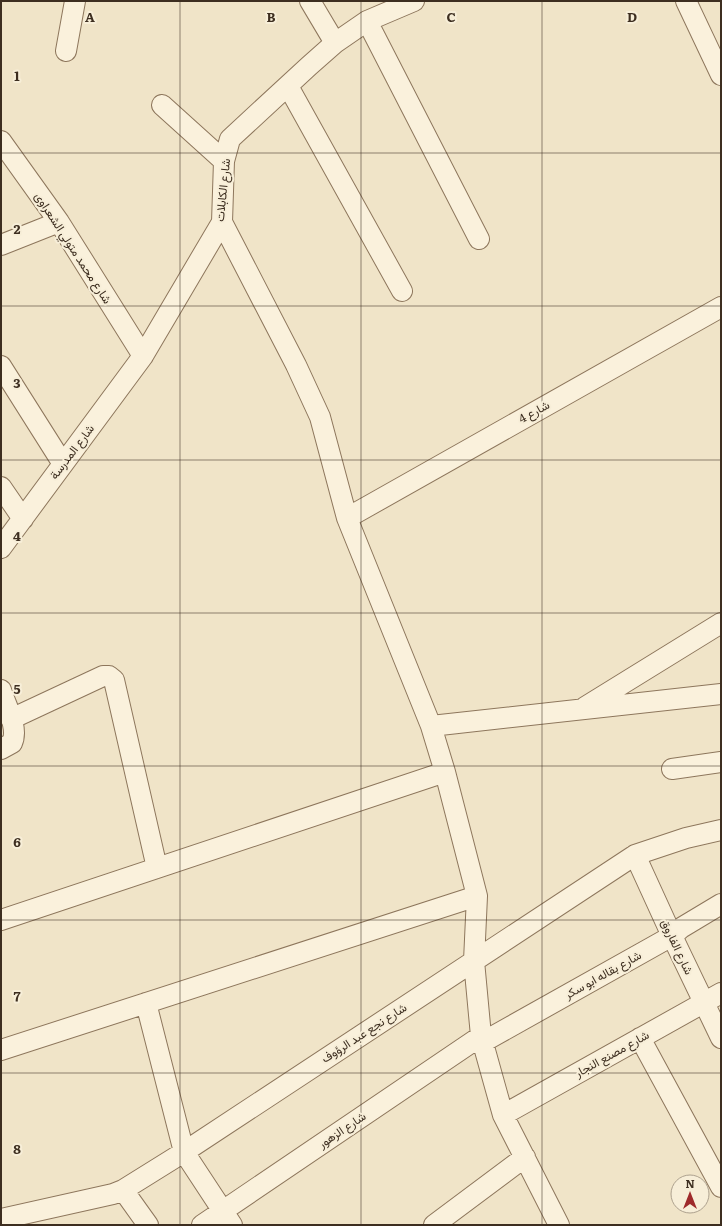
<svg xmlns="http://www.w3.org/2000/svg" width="722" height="1226" font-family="Literata,Vazirmatn,serif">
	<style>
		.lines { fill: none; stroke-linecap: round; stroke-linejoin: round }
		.minor-casing { stroke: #8d765c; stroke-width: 22 }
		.minor { stroke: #faf1dc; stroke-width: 20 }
		.grid { fill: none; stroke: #3d2e20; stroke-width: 1; stroke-opacity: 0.55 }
		.labels { text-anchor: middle; stroke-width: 4; stroke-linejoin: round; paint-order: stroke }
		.street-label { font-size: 12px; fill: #3d2e20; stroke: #f7eed8 }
		.grid-label { font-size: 13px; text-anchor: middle; font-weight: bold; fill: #3d2e20; stroke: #f7eed8; stroke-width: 4; stroke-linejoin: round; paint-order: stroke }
	</style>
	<rect width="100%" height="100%" fill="#f0e4c8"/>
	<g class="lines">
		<defs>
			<path id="minor" d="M 310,1 L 335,43
				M 686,1 L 721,75
				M 367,21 L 479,239
				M 66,51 L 75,1
				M 288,86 L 402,291
				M 162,105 L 224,161
				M 1,141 L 59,222 L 143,356
				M 222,222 L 296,365 L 320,417 L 347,518 L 431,726 L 445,772 L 477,896 L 474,961 L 481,1036 L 503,1115 L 559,1225
				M 1,245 L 59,222
				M 1,366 L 63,464
				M 1,487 L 23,519
				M 347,518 L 721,307
				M 1,548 L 143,356 L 222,222 L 224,161 L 230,139 L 309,66 L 335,43 L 367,21 L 414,1
				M 1,690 C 6,706 19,728 12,743 L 1,749
				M 585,707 L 721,623
				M 11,719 L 103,676 L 109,676 L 114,680 L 157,868
				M 431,726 L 721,694
				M 672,769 L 721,762
				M 635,855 L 672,936 L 721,1038
				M 1,920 L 445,772
				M 146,1003 L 184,1152 L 232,1225
				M 640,1038 L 721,1187
				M 483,1042 L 672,936 L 681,928 L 721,904
				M 1,1050 L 477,896
				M 503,1115 L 721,993
				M 123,1190 L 148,1225
				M 1,1219 L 113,1194 L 123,1190 L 184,1152 L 635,855 L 686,838 L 721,830
				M 202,1225 L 481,1036
				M 434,1225 L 525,1157"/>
		</defs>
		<use href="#minor" class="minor-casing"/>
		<use href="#minor" class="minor"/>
	</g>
	<path class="grid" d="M 180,1 L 180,1225M 361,1 L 361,1225M 542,1 L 542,1225M 1,153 L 721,153M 1,306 L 721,306M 1,460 L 721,460M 1,613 L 721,613M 1,766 L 721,766M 1,920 L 721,920M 1,1073 L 721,1073"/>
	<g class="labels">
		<g class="street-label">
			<text transform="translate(223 190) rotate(-84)" y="4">شارع الكابلات</text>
			<text transform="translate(73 248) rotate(57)" y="4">شارع محمد متولي الشعراوى</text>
			<text transform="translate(534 412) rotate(-29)" y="4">شارع 4</text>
			<text transform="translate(72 452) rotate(-53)" y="4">شارع المدرسة</text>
			<text transform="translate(677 947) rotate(65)" y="4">شارع الفاروق</text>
			<text transform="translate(603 975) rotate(-29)" y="4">شارع بقاله ابو سكر</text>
			<text transform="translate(364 1033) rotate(-33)" y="4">شارع نجع عبد الرؤوف</text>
			<text transform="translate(612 1054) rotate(-29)" y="4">شارع مصنع النجار</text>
			<text transform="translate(342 1130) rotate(-34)" y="4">شارع الزهور</text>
		</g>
	</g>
	<g class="grid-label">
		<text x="90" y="22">A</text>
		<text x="271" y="22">B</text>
		<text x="451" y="22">C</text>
		<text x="632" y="22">D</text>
		<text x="17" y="81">1</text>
		<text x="17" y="234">2</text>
		<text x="17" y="388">3</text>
		<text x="17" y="541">4</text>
		<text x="17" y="694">5</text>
		<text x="17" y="847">6</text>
		<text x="17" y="1001">7</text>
		<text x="17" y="1154">8</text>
	</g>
	<rect width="722" height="1226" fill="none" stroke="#3d2e20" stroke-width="4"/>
	<g transform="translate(690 1194)"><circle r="19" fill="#f7eed8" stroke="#ada18e"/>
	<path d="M0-3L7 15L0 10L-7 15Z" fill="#9e2a2b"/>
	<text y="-6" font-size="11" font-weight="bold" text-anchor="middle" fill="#3d2e20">N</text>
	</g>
</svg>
